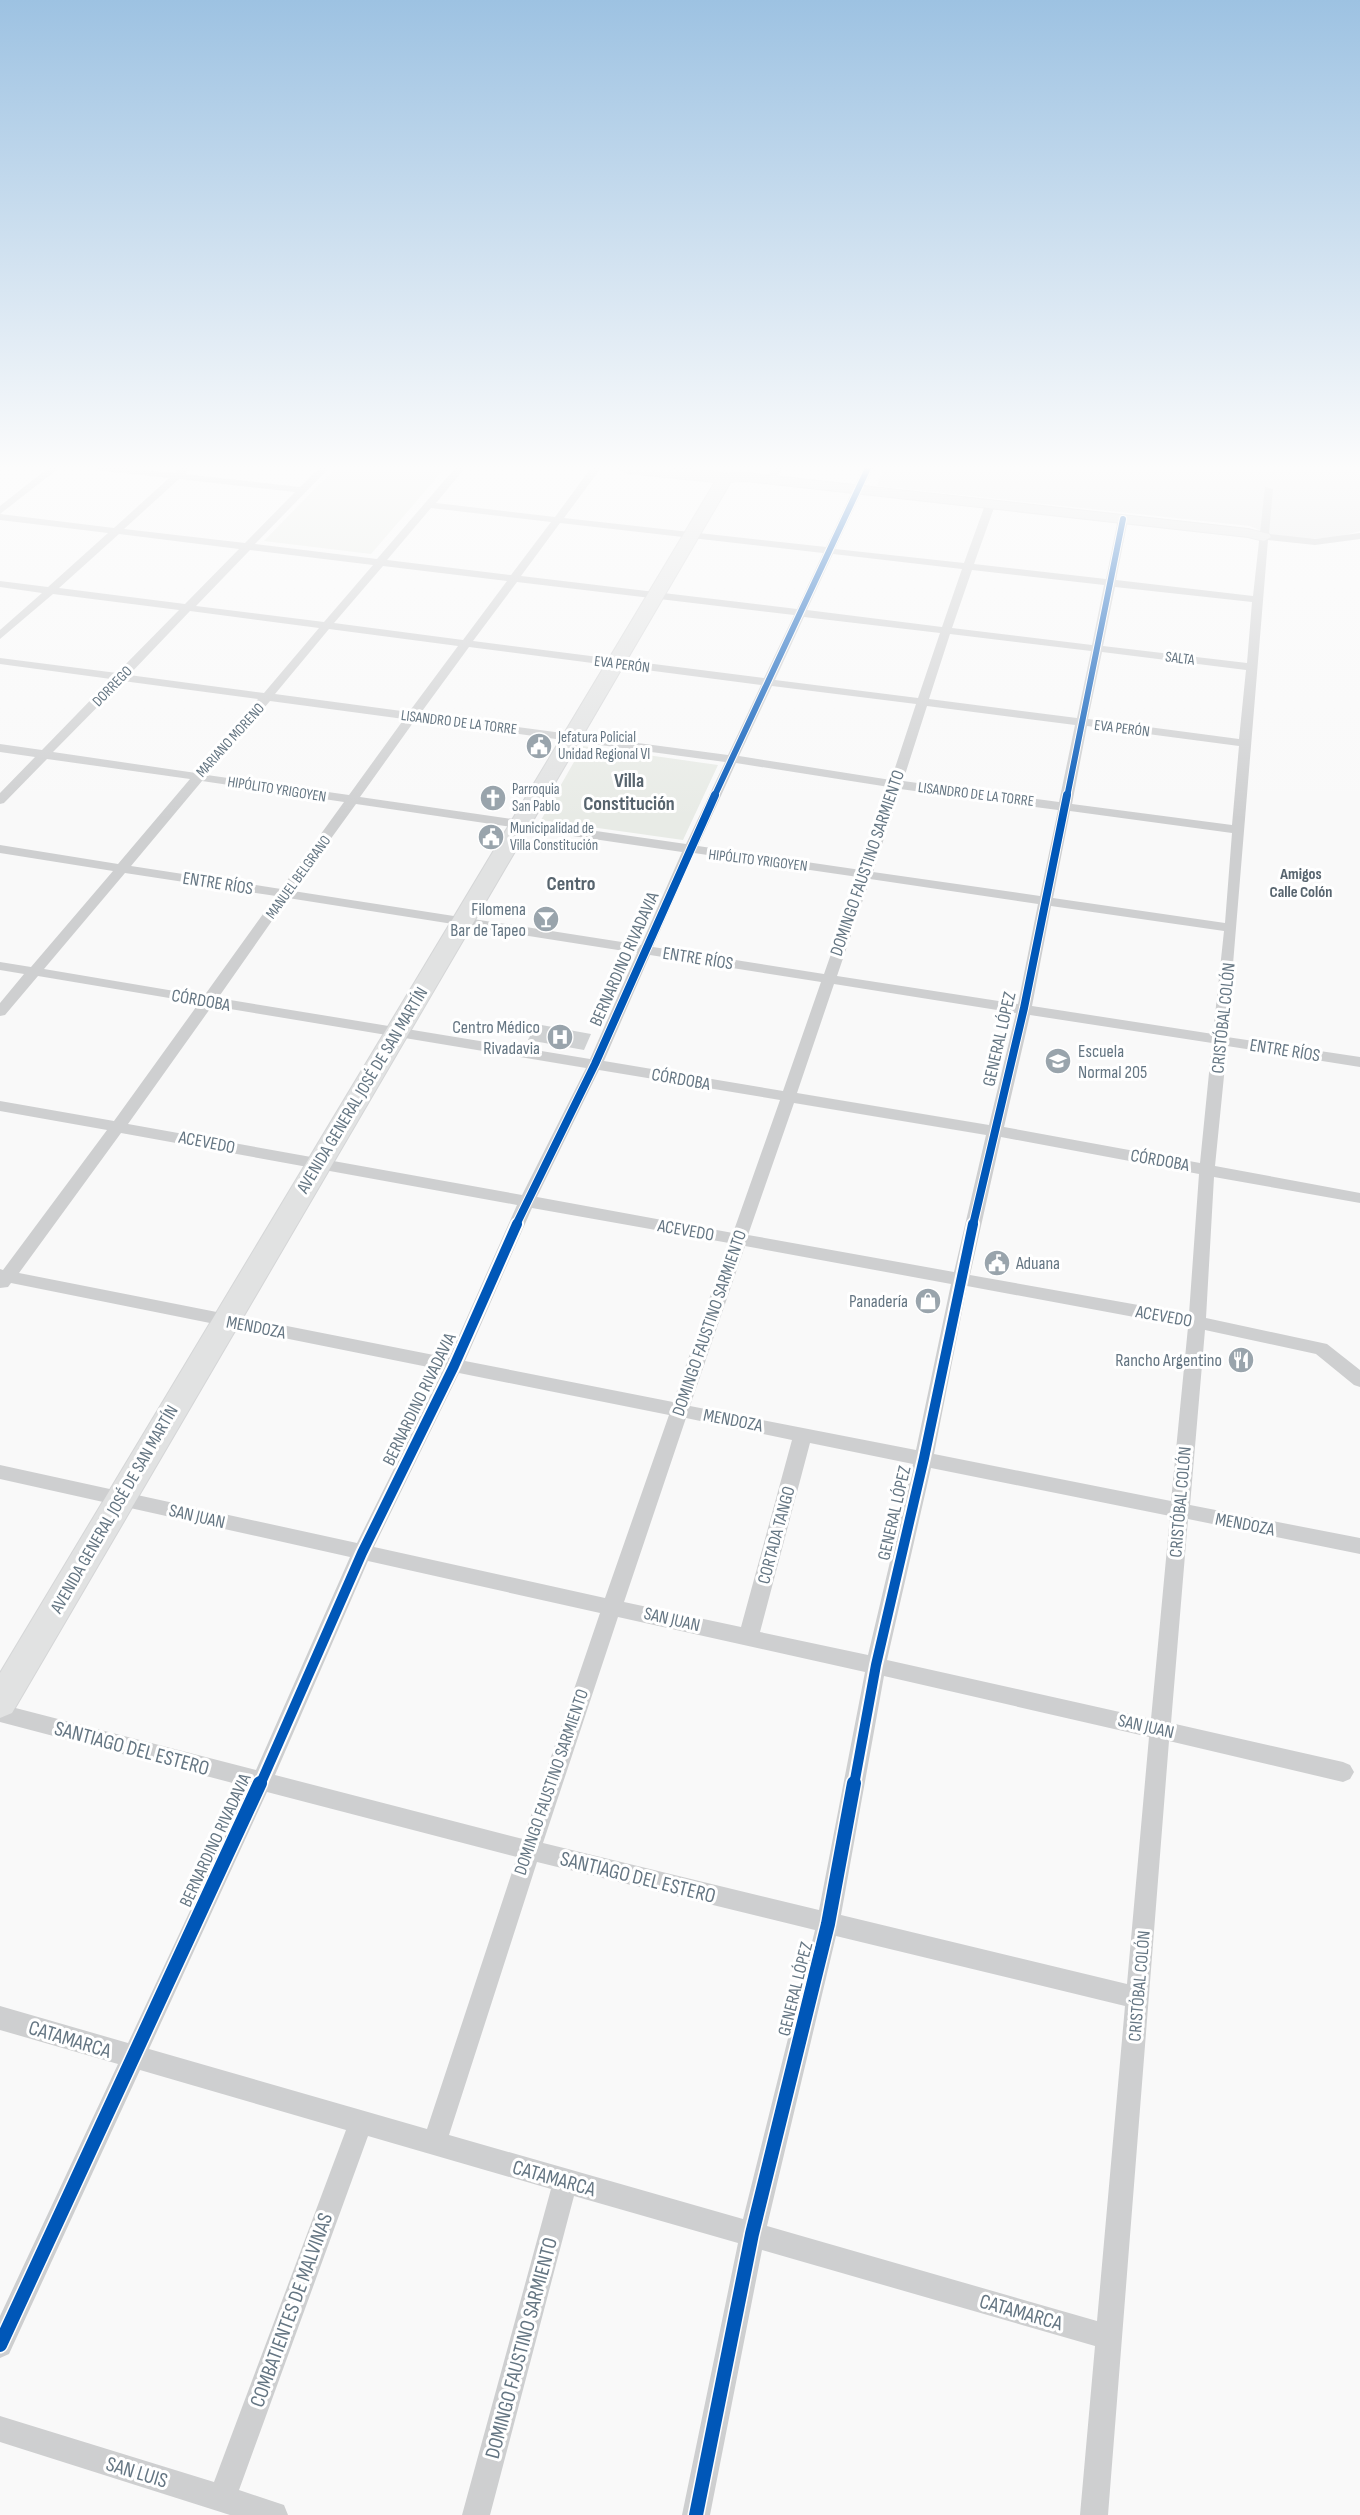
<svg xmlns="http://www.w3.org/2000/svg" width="1360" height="2515" font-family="'Sofia Sans Condensed',sans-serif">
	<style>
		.built { fill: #e8e9e9 }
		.green { fill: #e8ebe6 }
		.building { fill: #d0d2d3 }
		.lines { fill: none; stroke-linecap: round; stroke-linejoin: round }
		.secondary-casing { stroke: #d5d6d7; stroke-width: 2 }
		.primary-casing { stroke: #d5d6d7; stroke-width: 2 }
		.minor { fill: #cecfd0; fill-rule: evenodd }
		.secondary { fill: #e1e2e2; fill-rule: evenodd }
		.primary { fill: #e1e2e2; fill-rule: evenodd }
		.cycleway-far3-casing { stroke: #fff; stroke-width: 8 }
		.cycleway-far2-casing { stroke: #fff; stroke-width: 10 }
		.cycleway-far1-casing { stroke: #fff; stroke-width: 14 }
		.cycleway-casing { stroke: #fff; stroke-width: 17 }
		.cycleway-far3 { stroke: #0057b8; stroke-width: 6 }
		.cycleway-far2 { stroke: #0057b8; stroke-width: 8 }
		.cycleway-far1 { stroke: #0057b8; stroke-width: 10 }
		.cycleway { stroke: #0057b8; stroke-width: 14 }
		.labels { text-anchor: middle; stroke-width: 6; stroke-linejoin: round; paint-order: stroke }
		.far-street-label { font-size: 15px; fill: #657683; stroke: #fff }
		.far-poi-label { font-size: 15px; fill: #657683; stroke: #fff; text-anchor: start }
		.far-neighbourhood-label { font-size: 16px; font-weight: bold; fill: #57646e; stroke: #fff }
		.street-label { font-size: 18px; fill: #657683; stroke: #fff }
		.poi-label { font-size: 18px; fill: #657683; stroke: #fff; text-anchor: end }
		.far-district-label { font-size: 20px; font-weight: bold; fill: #57646e; stroke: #fff }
		.near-street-label { font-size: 21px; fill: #657683; stroke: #fff }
	</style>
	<rect width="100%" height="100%" fill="#f9f9f9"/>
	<path class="built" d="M 883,468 L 1360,468 L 1360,531 L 1338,537 L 1309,539 L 1268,534 L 1250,526 L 877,486 Z"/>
	<path class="green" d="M 335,468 L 445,468 L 371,554 L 264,541 Z
		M 583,746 L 718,765 L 683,840 L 541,820 Z"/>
	<path class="building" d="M 536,1024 L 591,1034 L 584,1050 L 528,1040 Z"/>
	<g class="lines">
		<defs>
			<path id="secondary" d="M 746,473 L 1248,529 L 1269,534 L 1271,537 L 1264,541 L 1248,537 L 746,481 L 725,482 L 718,478 L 725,474 Z"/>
			<path id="primary" d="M 619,468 C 637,467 723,467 733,478 L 12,1713 L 0,1718 L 0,1673 L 715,482 L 627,473 Z"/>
		</defs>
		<use href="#secondary" class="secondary-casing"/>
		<use href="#primary" class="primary-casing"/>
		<path class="minor" d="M 48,468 L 59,468 L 0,514 L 0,506 Z
			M 97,468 L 126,468 L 175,473 L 181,468 L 191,468 L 185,474 L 300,487 L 319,468 L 329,468 L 255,544 L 377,559 L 455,468 L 465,468 L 436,503 L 555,517 L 591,468 L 601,468 L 564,518 L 826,547 L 863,468 L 873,468 L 835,549 L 964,563 L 985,505 L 990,502 L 995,505 L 974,564 L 1106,579 L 1118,519 L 1123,516 L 1128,519 L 1116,580 L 1253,596 L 1265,487 L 1273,489 L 1269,534 L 1315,539 L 1360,533 L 1360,539 L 1315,545 L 1268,540 L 1227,1037 L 1360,1057 L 1360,1067 L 1227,1046 L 1215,1166 L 1360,1193 L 1360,1203 L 1214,1177 L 1206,1318 L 1327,1344 L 1360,1370 L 1360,1387 L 1354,1385 L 1316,1354 L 1205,1330 L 1190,1505 L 1360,1538 L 1360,1554 L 1188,1519 L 1171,1723 L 1343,1762 L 1350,1765 L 1354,1772 L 1350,1779 L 1343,1782 L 1169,1741 L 1108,2515 L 1080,2515 L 1095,2346 L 762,2250 L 710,2515 L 682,2515 L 738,2243 L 574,2196 L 490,2515 L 462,2515 L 551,2189 L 368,2136 L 239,2490 L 284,2505 L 288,2515 L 230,2515 L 0,2442 L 0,2416 L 214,2482 L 346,2130 L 140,2070 L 9,2354 L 0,2358 L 0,2316 L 118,2064 L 0,2030 L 0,2006 L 128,2043 L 248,1787 L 0,1722 L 0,1704 L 256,1770 L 350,1557 L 0,1479 L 0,1465 L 357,1543 L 443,1370 L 11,1283 L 8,1287 L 0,1288 L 0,1269 L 3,1270 L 107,1130 L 0,1111 L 0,1101 L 114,1121 L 199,1003 L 38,976 L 5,1015 L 0,1016 L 0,1003 L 24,974 L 0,970 L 0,962 L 31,967 L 113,871 L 0,853 L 0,845 L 118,864 L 190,779 L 47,759 L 4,803 L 0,804 L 0,793 L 35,757 L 0,752 L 0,744 L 42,750 L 111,679 L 0,664 L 0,658 L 117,673 L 179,610 L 53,594 L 0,639 L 0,630 L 42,593 L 0,587 L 0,581 L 48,587 L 108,533 L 0,520 L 0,514 L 114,528 L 169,478 L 102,471 ZM 179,479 L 295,492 L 245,543 L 124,529 ZM 431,508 L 551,522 L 511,575 L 387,560 ZM 560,523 L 823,553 L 797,609 L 521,576 ZM 119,534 L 239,549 L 185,604 L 59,588 ZM 250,550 L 373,565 L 324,622 L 196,606 ZM 833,554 L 962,569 L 942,627 L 807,610 ZM 383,566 L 507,581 L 463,640 L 334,623 ZM 972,570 L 1104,585 L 1092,645 L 952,628 ZM 517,582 L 794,615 L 764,678 L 473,641 ZM 1115,587 L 1252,602 L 1247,663 L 1103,646 ZM 190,611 L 319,628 L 264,693 L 129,675 ZM 804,617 L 940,633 L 918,698 L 775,680 ZM 329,629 L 458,646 L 409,712 L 275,694 ZM 950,634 L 1091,651 L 1077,718 L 929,699 ZM 469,647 L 761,685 L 728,755 L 420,714 ZM 1102,652 L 1246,670 L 1239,739 L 1088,719 ZM 123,681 L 258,699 L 196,773 L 53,752 ZM 772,686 L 916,704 L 891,780 L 739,756 ZM 270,701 L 404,719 L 349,795 L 207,775 ZM 927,706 L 1075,725 L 1059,802 L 903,781 ZM 415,720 L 725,762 L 686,844 L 360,797 ZM 1087,726 L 1239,746 L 1232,825 L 1072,804 ZM 736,763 L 889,787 L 861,870 L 698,846 ZM 202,781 L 344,802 L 281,889 L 131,866 ZM 900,789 L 1058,810 L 1040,896 L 873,872 ZM 356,804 L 682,852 L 641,945 L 293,891 ZM 1070,811 L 1232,833 L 1225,923 L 1053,898 ZM 694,853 L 858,877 L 824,974 L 653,947 ZM 125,873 L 276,896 L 204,996 L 44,969 ZM 870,879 L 1038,904 L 1018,1004 L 837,976 ZM 288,898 L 637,953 L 590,1059 L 218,998 ZM 1051,906 L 1224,931 L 1213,1034 L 1032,1006 ZM 650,955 L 821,982 L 783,1091 L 604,1061 ZM 834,984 L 1016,1013 L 989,1125 L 797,1093 ZM 212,1006 L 586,1068 L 522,1195 L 128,1124 ZM 1030,1015 L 1212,1043 L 1200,1163 L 1004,1127 ZM 599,1070 L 780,1100 L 733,1233 L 537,1197 ZM 794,1103 L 986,1135 L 954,1272 L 748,1235 ZM 121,1133 L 517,1205 L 449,1358 L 19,1273 ZM 1001,1137 L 1199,1174 L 1189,1314 L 970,1275 ZM 532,1208 L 729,1243 L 673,1402 L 465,1361 ZM 745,1246 L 951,1284 L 916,1450 L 690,1406 ZM 967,1286 L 1188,1327 L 1171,1501 L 934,1454 ZM 459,1373 L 669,1415 L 605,1598 L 374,1547 ZM 686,1418 L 792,1440 L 741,1627 L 624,1602 ZM 810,1443 L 913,1464 L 868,1655 L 760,1632 ZM 931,1468 L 1170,1516 L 1151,1719 L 887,1660 ZM 368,1561 L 600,1613 L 523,1839 L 275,1775 ZM 618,1617 L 865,1672 L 819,1910 L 543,1843 ZM 884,1676 L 1149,1737 L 1127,1984 L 841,1915 ZM 267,1792 L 517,1857 L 427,2129 L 149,2049 ZM 537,1862 L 815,1930 L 743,2219 L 449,2135 ZM 836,1936 L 1125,2006 L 1097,2321 L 767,2226 Z
			M 773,468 L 783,468 L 773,483 L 767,483 L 765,481 Z"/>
		<use href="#secondary" class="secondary"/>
		<use href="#primary" class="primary"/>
		<defs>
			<path id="cycleway-far3" d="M 714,797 L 868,468
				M 1067,797 L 1123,519"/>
			<path id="cycleway-far2" d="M 516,1225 L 595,1064 L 715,795
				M 973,1225 L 1024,1008 L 1067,795"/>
			<path id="cycleway-far1" d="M 260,1785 L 362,1553 L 454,1366 L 517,1224
				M 854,1785 L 876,1665 L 924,1458 L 973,1224"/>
			<path id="cycleway" d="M 0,2345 L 260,1783
				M 696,2515 L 752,2234 L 828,1924 L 854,1783"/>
		</defs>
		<use href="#cycleway-far3" class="cycleway-far3-casing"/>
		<use href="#cycleway-far2" class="cycleway-far2-casing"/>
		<use href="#cycleway-far1" class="cycleway-far1-casing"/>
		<use href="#cycleway" class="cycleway-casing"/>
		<use href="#cycleway-far3" class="cycleway-far3"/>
		<use href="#cycleway-far2" class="cycleway-far2"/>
		<use href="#cycleway-far1" class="cycleway-far1"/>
		<use href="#cycleway" class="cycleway"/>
	</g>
	<linearGradient id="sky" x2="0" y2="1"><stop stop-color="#9dc2e2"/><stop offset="0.57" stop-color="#fcfcfc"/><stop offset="1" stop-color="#fcfcfc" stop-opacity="0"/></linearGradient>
	<rect width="1360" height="820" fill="url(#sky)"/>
	<defs>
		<symbol id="civic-disc" viewBox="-11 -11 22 22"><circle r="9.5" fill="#99a4ac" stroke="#fff"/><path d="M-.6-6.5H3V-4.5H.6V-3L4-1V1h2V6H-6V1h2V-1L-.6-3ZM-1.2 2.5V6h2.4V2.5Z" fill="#fff"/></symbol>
		<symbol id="church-disc" viewBox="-11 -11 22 22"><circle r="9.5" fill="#99a4ac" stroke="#fff"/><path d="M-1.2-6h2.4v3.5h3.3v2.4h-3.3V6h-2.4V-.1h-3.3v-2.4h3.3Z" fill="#fff"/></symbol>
		<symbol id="bar-disc" viewBox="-11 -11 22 22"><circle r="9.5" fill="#99a4ac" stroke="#fff"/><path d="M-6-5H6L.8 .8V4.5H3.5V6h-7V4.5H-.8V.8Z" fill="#fff"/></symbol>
		<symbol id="hospital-disc" viewBox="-11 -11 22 22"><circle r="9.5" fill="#99a4ac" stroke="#fff"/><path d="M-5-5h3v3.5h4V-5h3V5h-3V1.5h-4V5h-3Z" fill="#fff"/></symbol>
		<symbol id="school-disc" viewBox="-11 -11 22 22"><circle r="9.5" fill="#99a4ac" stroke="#fff"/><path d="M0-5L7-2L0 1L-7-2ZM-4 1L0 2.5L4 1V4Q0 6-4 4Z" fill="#fff"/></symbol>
		<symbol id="shop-disc" viewBox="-11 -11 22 22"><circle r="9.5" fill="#99a4ac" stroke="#fff"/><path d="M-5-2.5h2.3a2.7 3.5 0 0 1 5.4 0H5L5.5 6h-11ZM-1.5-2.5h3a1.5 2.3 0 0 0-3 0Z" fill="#fff"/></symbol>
		<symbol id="restaurant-disc" viewBox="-11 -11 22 22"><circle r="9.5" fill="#99a4ac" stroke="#fff"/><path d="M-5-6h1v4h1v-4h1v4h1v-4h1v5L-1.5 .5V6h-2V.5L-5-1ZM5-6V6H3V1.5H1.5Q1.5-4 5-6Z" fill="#fff"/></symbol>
	</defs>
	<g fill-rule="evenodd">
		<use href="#civic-disc" x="524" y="731" width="30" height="30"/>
		<use href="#church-disc" x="478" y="783" width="30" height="30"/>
		<use href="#civic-disc" x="476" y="822" width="30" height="30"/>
		<use href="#bar-disc" x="531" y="904" width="30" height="30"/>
		<use href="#hospital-disc" x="545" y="1022" width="30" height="30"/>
		<use href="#school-disc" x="1043" y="1046" width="30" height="30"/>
		<use href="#civic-disc" x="982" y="1248" width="30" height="30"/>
		<use href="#shop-disc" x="913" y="1286" width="30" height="30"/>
		<use href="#restaurant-disc" x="1226" y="1345" width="30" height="30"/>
	</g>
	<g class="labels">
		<g class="far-street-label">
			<text transform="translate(1180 658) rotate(7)" y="5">SALTA</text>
			<text transform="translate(622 664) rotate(7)" y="5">EVA PERÓN</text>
			<text transform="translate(112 686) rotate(-46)" y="5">DORREGO</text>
			<text transform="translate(459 722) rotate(7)" y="5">LISANDRO DE LA TORRE</text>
			<text transform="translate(1122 728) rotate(7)" y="5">EVA PERÓN</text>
			<text transform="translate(230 740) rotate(-48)" y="5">MARIANO MORENO</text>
			<text transform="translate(277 789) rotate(9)" y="5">HIPÓLITO YRIGOYEN</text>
			<text transform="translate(976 794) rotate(7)" y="5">LISANDRO DE LA TORRE</text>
			<text transform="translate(758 860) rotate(7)" y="5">HIPÓLITO YRIGOYEN</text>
			<text transform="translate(298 877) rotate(-54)" y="5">MANUEL BELGRANO</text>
		</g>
		<g class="far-poi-label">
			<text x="558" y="742">Jefatura Policial<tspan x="558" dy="17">Unidad Regional VI</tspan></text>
			<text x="512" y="794">Parroquia<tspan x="512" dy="17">San Pablo</tspan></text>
			<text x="510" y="833">Municipalidad de<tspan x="510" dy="17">Villa Constitución</tspan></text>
		</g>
		<g class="far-neighbourhood-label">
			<text x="1301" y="879">Amigos<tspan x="1301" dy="18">Calle Colón</tspan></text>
		</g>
		<g class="street-label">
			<text transform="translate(867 863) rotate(-71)" y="6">DOMINGO FAUSTINO SARMIENTO</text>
			<text transform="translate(218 883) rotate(9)" y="6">ENTRE RÍOS</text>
			<text transform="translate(698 958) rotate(9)" y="6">ENTRE RÍOS</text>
			<text transform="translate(624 959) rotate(-66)" y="6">BERNARDINO RIVADAVIA</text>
			<text transform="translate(201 1000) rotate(10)" y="6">CÓRDOBA</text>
			<text transform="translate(1223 1018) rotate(-84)" y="6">CRISTÓBAL COLÓN</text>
			<text transform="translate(999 1039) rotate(-77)" y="6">GENERAL LÓPEZ</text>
			<text transform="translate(1285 1050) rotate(9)" y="6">ENTRE RÍOS</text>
			<text transform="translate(681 1079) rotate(10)" y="6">CÓRDOBA</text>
			<text transform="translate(362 1090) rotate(-59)" y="6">AVENIDA GENERAL JOSÉ DE SAN MARTÍN</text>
			<text transform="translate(207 1142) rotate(11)" y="6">ACEVEDO</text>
			<text transform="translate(1160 1160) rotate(10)" y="6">CÓRDOBA</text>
			<text transform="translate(686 1230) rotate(10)" y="6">ACEVEDO</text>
			<text transform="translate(1164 1316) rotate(10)" y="6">ACEVEDO</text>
			<text transform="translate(709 1323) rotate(-71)" y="6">DOMINGO FAUSTINO SARMIENTO</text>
			<text transform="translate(256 1327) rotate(11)" y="6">MENDOZA</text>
			<text transform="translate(419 1399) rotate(-64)" y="6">BERNARDINO RIVADAVIA</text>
			<text transform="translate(733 1420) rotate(11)" y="6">MENDOZA</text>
			<text transform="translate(1180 1502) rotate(-85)" y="6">CRISTÓBAL COLÓN</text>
			<text transform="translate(114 1509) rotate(-60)" y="6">AVENIDA GENERAL JOSÉ DE SAN MARTÍN</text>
			<text transform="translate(894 1513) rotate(-77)" y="6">GENERAL LÓPEZ</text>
			<text transform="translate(197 1516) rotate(13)" y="6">SAN JUAN</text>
			<text transform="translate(1245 1524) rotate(11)" y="6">MENDOZA</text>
			<text transform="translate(776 1535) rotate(-75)" y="6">CORTADA TANGO</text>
			<text transform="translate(672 1619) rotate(13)" y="6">SAN JUAN</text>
			<text transform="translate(1146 1726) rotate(13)" y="6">SAN JUAN</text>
			<text transform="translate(551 1782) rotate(-71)" y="6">DOMINGO FAUSTINO SARMIENTO</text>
			<text transform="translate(215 1840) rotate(-65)" y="6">BERNARDINO RIVADAVIA</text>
			<text transform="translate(1139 1986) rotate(-85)" y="6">CRISTÓBAL COLÓN</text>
			<text transform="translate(795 1989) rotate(-76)" y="6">GENERAL LÓPEZ</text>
		</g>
		<g class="poi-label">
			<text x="526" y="915">Filomena<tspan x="526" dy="21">Bar de Tapeo</tspan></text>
			<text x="540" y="1033">Centro Médico<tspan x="540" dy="21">Rivadavia</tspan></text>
			<text x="1078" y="1057" text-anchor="start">Escuela<tspan x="1078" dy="21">Normal 205</tspan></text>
			<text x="1016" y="1269" text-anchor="start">Aduana</text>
			<text x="908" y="1307">Panadería</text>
			<text x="1222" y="1366">Rancho Argentino</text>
		</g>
		<g class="far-district-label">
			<text x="629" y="787">Villa<tspan x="629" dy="23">Constitución</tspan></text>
			<text x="571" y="890">Centro</text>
		</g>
		<g class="near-street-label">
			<text transform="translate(132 1748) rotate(15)" y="7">SANTIAGO DEL ESTERO</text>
			<text transform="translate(638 1877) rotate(14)" y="7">SANTIAGO DEL ESTERO</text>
			<text transform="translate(70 2039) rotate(17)" y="7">CATAMARCA</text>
			<text transform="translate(554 2178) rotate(16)" y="7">CATAMARCA</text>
			<text transform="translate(291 2310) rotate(-70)" y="7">COMBATIENTES DE MALVINAS</text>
			<text transform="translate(1021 2312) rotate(16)" y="7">CATAMARCA</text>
			<text transform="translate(521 2348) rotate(-75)" y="7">DOMINGO FAUSTINO SARMIENTO</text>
			<text transform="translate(137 2472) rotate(17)" y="7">SAN LUIS</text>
		</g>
	</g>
</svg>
